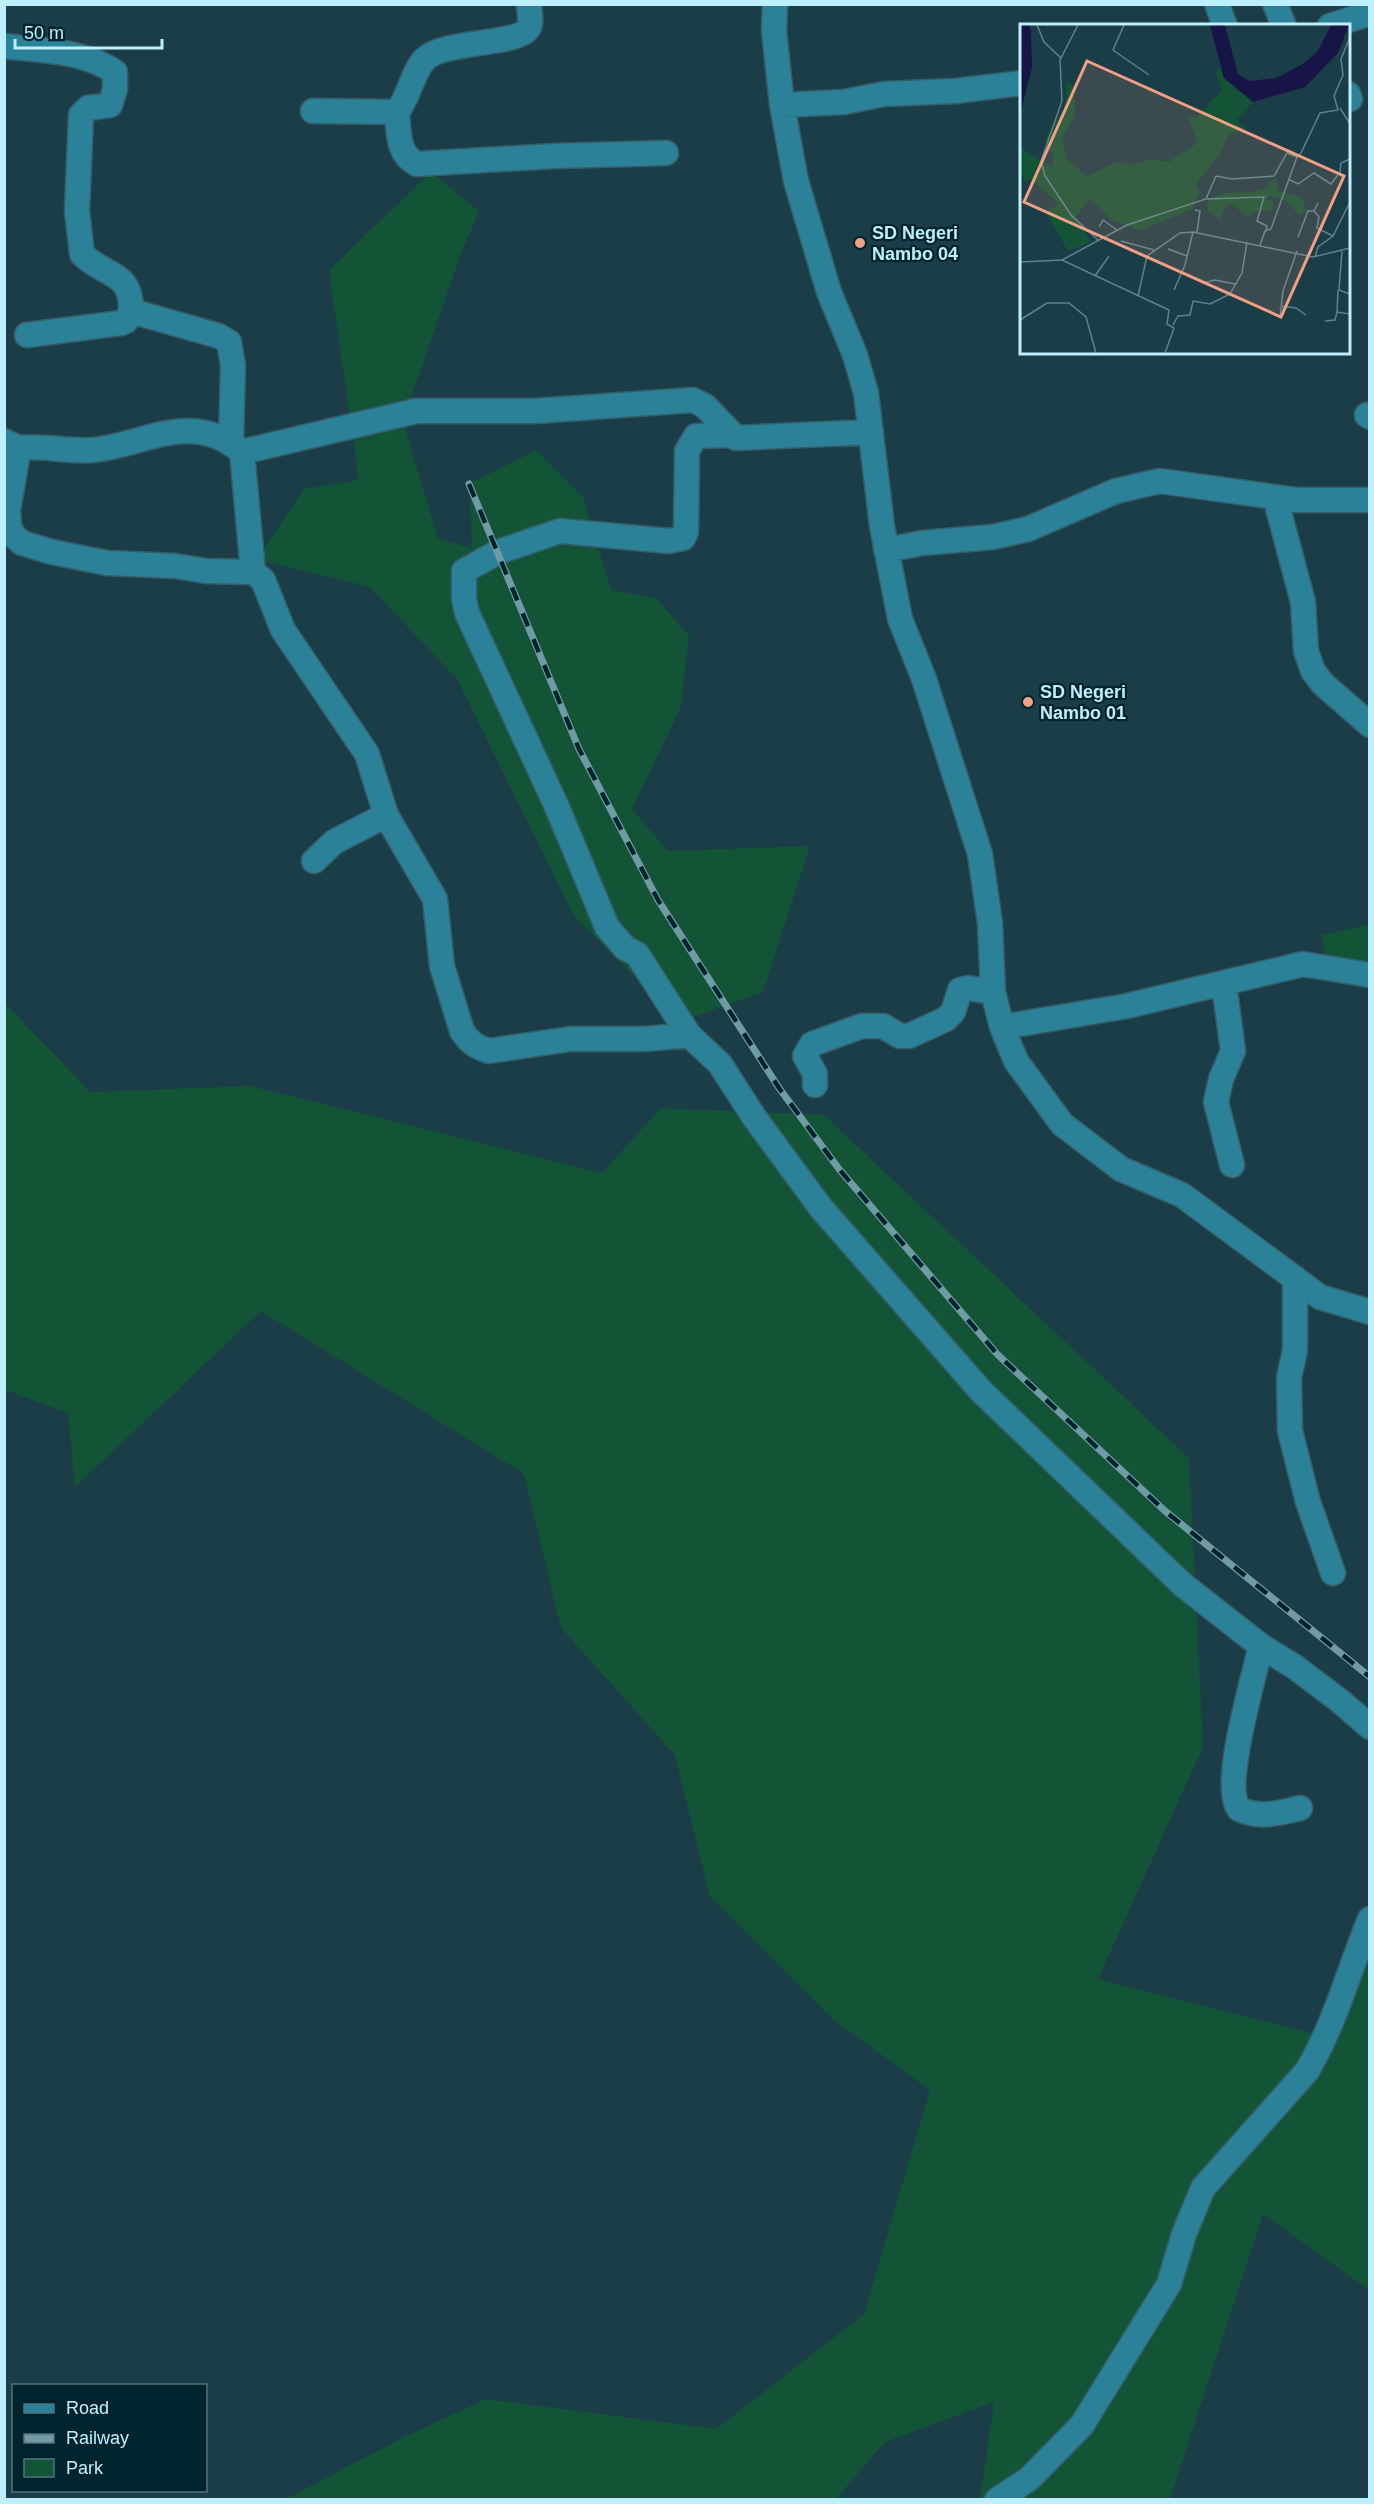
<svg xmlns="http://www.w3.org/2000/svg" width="1374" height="2504" font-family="Helvetica,sans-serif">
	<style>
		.green { fill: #135436 }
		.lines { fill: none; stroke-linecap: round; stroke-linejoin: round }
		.minor-casing { stroke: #355d68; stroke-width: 27 }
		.minor { stroke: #2a8198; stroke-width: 24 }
		.rail-casing { stroke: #6f9aa6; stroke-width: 7 }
		.rail { stroke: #00242d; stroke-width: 4.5; stroke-dasharray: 14; stroke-linecap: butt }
		.poi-dot { fill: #f39f84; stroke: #00242d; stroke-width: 2 }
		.labels { text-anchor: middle; stroke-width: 4.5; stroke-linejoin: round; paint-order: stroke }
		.poi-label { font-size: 18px; font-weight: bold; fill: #bdeffe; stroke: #00242d; text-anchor: start }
		.inset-road { fill: none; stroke: #5b8490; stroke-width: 1.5 }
		.view { fill: #f39f84; fill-opacity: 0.15; stroke: #f39f84; stroke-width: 3 }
		.inset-edge { fill: none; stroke: #bdeffe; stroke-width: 3 }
	</style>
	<rect width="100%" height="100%" fill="#1a3d47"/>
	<path class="green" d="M 431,172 L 479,211 L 460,256 L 403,421 L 438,539 L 472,548 L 469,484 L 536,450 L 583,497 L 611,590 L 656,598 L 689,636 L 681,707 L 632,809 L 668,851 L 810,846 L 763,992 L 680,1022 L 574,916 L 457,679 L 370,587 L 257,559 L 304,489 L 359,480 L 329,270 Z
		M 1369,925 L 1369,963 L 1330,970 L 1321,935 Z
		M 5,1003 L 90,1092 L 250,1086 L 602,1173 L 661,1108 L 824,1115 L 1189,1458 L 1203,1747 L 1098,1979 L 1319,2035 L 1369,1923 L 1369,2290 L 1263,2214 L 1170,2499 L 980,2499 L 994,2402 L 885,2442 L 836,2499 L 286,2499 L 402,2438 L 486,2399 L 716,2429 L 864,2314 L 930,2090 L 835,2021 L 710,1897 L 675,1755 L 561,1628 L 524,1474 L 261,1311 L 75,1487 L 68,1413 L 5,1390 Z"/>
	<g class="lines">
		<defs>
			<path id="minor" d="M 775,4 L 774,31 L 782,105 L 796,181 L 829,292 L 855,355 L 866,393 L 882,526 L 900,619 L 924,679 L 980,854 L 990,923 L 993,992 L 1002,1027 L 1016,1061 L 1062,1124 L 1121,1169 L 1182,1195 L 1320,1297 L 1370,1312
				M 1217,4 L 1225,26
				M 1275,4 L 1284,26
				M 1330,26 L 1370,13
				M 4,46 C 43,51 83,50 115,72 L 115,89 L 110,105 L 88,108 L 81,115 L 77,211 L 82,254 C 104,277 132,270 131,311 L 219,336 L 229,342 L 233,365 L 231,443
				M 1348,94 L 1350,99
				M 782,105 L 844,102 L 884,94 L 955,91 L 1022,83
				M 313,111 L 397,112 C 409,97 413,71 425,59 C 443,40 520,46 529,27 C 532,21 529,11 529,4
				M 397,112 C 399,133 397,154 417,164 L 554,156 L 666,153
				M 27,335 L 121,323 L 126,321 L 131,311
				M 1367,415 L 1370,417
				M 4,441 L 19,448 L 8,510 L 9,526 L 14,536 L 22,543 L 52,552 L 107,563 L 175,566 L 206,571 L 253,572 L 263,580 L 283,630 L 367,754 L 386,815 L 435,899 L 442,966 L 462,1031 C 469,1042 476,1047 489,1051 L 570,1039 L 645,1039 L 689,1035 L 720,1064 L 754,1117 L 821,1208 L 981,1391 L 1183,1585 L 1261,1646 L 1295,1667 L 1340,1701 L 1370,1727
				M 19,448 C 43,445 68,452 93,450 C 148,444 192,409 242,452 L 416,411 L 535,411 L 693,400 L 705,406 L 736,438 L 871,432
				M 242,452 L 253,572
				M 1275,497 L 1303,602 L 1306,651 L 1313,671 L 1323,684 L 1370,725
				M 886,550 L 922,543 L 993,537 L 1028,529 L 1116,491 L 1160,481 L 1297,500 L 1370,500
				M 314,861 L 334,842 L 386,815
				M 1224,984 L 1233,1051 L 1221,1079 L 1216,1102 L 1232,1165
				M 1002,1027 L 1127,1006 L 1303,964 L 1370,975
				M 689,1035 L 637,954 L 625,948 L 607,927 L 557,807 L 467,613 L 464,599 L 464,571 L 498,552 L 560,531 L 669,541 L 683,538 L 686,532 L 687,451 L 696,436 L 731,435
				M 815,1085 L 815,1074 L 805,1056 L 812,1044 L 862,1026 L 883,1026 L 900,1036 L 909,1036 L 946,1019 L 953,1012 L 960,990 L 968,988 L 993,992
				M 1295,1278 L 1295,1350 L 1289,1378 L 1290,1431 L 1308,1502 L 1333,1573
				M 1261,1646 C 1254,1677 1221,1786 1239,1809 C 1260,1819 1279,1813 1300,1808
				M 997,2500 L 1029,2479 L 1082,2425 L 1169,2284 L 1184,2234 L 1203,2188 L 1307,2071 C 1335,2024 1349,1970 1370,1919"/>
		</defs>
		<use href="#minor" class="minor-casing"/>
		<use href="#minor" class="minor"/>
		<defs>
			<path id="rail" d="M 469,484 L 579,749 L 658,900 L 779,1088 L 839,1169 L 997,1354 L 1165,1511 L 1370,1677"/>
		</defs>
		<use href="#rail" class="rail-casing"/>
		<use href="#rail" class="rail"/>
	</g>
	<g class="poi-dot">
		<circle cx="860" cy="243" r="6"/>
		<circle cx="1028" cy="702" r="6"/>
	</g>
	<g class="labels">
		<g class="poi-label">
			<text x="872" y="239">SD Negeri<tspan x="872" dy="21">Nambo 04</tspan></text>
			<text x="1040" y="698">SD Negeri<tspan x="1040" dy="21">Nambo 01</tspan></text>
		</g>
	</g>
	<g transform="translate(1020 24)">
		<rect width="330" height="330" fill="#1a3d47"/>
		<path d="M 199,43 L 204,54 L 233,78 L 217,96 L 227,104 L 208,111 L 201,128 L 176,160 L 180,169 L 172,185 L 120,207 L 90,195 L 70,174 L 55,194 L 71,218 L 48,227 L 25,188 L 39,180 L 11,155 L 5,158 L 0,144 L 1,124 L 32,143 L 33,131 L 25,115 L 46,80 L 46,58 L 54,62 L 55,92 L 42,114 L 47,135 L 67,152 L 97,138 L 113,141 L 131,135 L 149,138 L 177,119 L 168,91 L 176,94 L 202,66 L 196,48 ZM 255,153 L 259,167 L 281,173 L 287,188 L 280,191 L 262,174 L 249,172 L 246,175 L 253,178 L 253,186 L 236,187 L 227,193 L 212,180 L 206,182 L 200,196 L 187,185 L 188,175 L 204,169 L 233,168 L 247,163 Z" fill="#135436"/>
		<path d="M 0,1 L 9,1 L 11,7 L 12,43 L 0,91 ZM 190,1 L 205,1 L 218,50 L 229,57 L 256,54 L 283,40 L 298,27 L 311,1 L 329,1 L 318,29 L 285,63 L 233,78 L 204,54 Z" fill="#171545"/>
		<path class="inset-road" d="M 17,1 L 24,18 L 41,34M 58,1 L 40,36 L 42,77 L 21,137 L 25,152 L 51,191 L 78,216M 104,1 L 93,26 L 129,51M 320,84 L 330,100M 268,155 L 278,160 L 294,149 L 311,160 L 320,148 L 321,139 L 330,135M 187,175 L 244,173 L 237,197 L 247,202 L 246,207M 298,179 L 294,187 L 299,193 L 297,204 L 313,212M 175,186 L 180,187 L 177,208M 79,203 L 83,196 L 97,206M 278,213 L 288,187 L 294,187M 101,217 L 134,226M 240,221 L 245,207 L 251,205 L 277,133M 148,225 L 167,232M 322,227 L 319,266 L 330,270M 295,233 L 298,223 L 313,212 L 330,178M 42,236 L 107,201 L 186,175 L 196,152 L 212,155 L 254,152 L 267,129 L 277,133 L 281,129 L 300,89 L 318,86 L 314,72 L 323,51 L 321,35 L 330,13M 0,238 L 42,236 L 149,286 L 147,300 L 154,304 L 145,329M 75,252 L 89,232M 178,255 L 183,259 L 195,256 L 215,260M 154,266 L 165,241 L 173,208M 118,272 L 127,232 L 160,209 L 173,208 L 293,233 L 330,224M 261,282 L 276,284 L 286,291M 317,288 L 318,266M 260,294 L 263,267 L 277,227M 0,296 L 27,279 L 49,279 L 66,293 L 76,329M 305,297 L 315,296 L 317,288 L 330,290M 153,301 L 158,292 L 170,291 L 173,277 L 190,280 L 210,270 L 222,249 L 227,218"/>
		<path class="view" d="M 67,37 L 324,152 L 261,293 L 4,178 Z"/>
		<rect width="330" height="330" class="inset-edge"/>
	</g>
	<rect width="1374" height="2504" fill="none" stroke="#bdeffe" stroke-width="12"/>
	<rect x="12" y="2384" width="195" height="108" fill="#00242d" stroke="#4c7581" stroke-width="1.5"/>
	<rect x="24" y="2404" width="30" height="9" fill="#2a8198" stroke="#4c7581" stroke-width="1.5"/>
	<text x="66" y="2414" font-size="18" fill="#bdeffe">Road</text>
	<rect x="24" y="2434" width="30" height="9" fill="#6f9aa6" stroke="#4c7581" stroke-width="1.5"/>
	<text x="66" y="2444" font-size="18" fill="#bdeffe">Railway</text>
	<rect x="24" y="2459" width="30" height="18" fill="#135436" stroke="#4c7581" stroke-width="1.5"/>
	<text x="66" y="2474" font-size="18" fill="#bdeffe">Park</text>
	<path d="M15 39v9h147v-9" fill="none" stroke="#bdeffe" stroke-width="3"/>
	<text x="24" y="39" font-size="18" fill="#bdeffe" stroke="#00242d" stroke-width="4.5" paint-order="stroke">50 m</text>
</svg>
